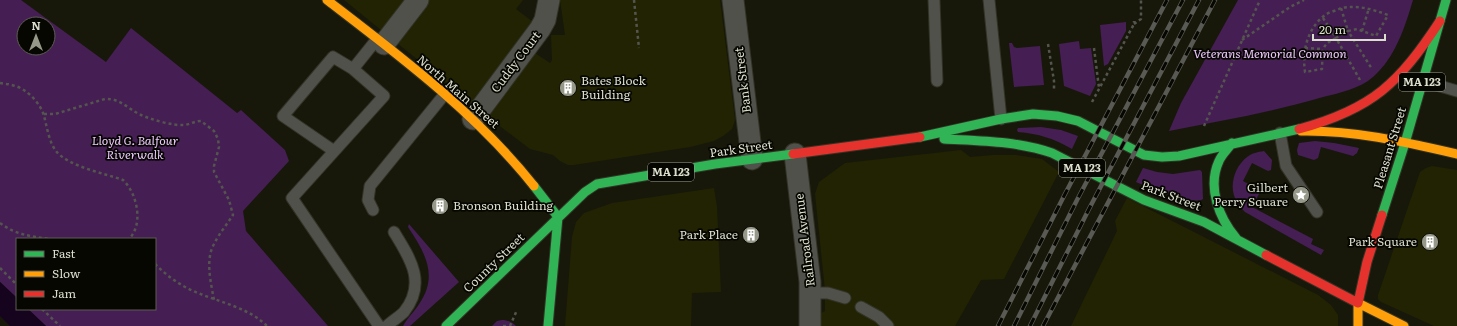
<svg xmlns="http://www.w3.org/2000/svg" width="1457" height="326" font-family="Literata,serif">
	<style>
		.built { fill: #222303 }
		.green { fill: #451e54; fill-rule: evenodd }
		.water { fill: #16031e }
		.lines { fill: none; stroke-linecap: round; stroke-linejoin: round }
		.lane-casing { stroke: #323326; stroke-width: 13 }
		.street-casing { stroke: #323326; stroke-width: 23 }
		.fast-casing { stroke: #323326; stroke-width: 11 }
		.slow-casing { stroke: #323326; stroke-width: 11 }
		.jam-casing { stroke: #323326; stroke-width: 11 }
		.path { stroke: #54554e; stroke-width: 2.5; stroke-dasharray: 3 3; stroke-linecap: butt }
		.lane { stroke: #51514b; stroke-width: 11 }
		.street { stroke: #51514b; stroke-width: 21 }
		.fast { stroke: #30b455; stroke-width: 9 }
		.slow { stroke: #ff9f0a; stroke-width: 9 }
		.jam { stroke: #e5322d; stroke-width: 9 }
		.rail-casing { stroke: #5a5a54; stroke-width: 4.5 }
		.rail { stroke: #070701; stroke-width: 3; stroke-dasharray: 9; stroke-linecap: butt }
		.labels { text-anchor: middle; stroke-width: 3.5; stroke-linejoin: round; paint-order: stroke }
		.shield { fill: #070701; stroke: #9b9d90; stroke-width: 1 }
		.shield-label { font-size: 11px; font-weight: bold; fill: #dbddcd }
		.park-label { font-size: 12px; font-style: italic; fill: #ecc6ff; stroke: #070701 }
		.street-label { font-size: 12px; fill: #dbddcd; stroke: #070701 }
		.poi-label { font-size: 12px; fill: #dbddcd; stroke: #070701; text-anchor: end }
	</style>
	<rect width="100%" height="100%" fill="#17180a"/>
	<path class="built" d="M 344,0 L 523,0 L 516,9 L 533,22 L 481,90 L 532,51 L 550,63 L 552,60 L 551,35 L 565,35 L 560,0 L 720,0 L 735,120 L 732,129 L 723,136 L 714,141 L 690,147 L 574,165 L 568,165 L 560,161 L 553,155 L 530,149 L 497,124 Z
		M 961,150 L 970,157 L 993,155 L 1016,155 L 1042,159 L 1059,172 L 1004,279 L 981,280 L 955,326 L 816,326 L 817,315 L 825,311 L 825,290 L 815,194 L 819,182 L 845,163 Z
		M 1432,166 L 1457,170 L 1457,326 L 1434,326 L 1381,302 L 1378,299 L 1378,295 L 1420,172 L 1426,168 Z
		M 714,188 L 717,207 L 721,292 L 692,293 L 691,326 L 565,326 L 572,237 L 576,222 L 584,213 L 612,203 Z
		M 1127,198 L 1318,295 L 1331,305 L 1338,315 L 1338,326 L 1071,326 L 1117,231 L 1115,221 Z"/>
	<path class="green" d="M 0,0 L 21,0 L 106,62 L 131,28 L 237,113 L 241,110 L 285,150 L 289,161 L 243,211 L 246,231 L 328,326 L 46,326 L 28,309 L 155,309 L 155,239 L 17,239 L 17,298 L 0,282 ZM 24,24 L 48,24 L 48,48 L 24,48 Z
		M 1238,0 L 1413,0 C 1405,27 1395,58 1373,77 C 1359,89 1339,93 1323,97 C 1272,112 1220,121 1169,131 L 1181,103 Z
		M 1126,22 L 1126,31 L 1108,64 L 1104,66 L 1100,25 Z
		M 1079,41 L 1080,49 L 1091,48 L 1096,84 L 1090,96 L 1064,86 L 1059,44 Z
		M 1009,43 L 1012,43 L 1014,47 L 1017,48 L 1040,46 L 1044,85 L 1014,87 Z
		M 1041,127 L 1061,130 L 1078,136 L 1072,149 C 1053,138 1039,134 1018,132 L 1017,130 L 1018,128 Z
		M 1315,141 L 1334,143 L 1359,148 L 1357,153 L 1353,156 L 1321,147 L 1318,158 L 1314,160 L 1298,155 L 1297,150 L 1299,143 Z
		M 1264,151 L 1272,160 L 1271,170 L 1268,171 L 1252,163 L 1243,181 L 1259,190 L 1260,192 L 1252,207 L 1313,239 L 1311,244 L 1324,250 L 1321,255 L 1245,212 C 1242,209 1239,206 1237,202 C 1228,188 1234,167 1247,157 C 1252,153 1258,152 1264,151 Z
		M 1143,168 L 1157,172 L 1173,174 L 1200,170 L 1202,172 L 1203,199 C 1194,206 1148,187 1136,182 Z
		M 409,224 L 459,282 L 410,326 L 403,326 C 408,317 416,310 421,301 C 438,274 424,251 408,227 Z
		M 502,320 C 507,320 513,322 516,326 L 492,326 L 497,321 Z"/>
	<path class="water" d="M 0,282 L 17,298 L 17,309 L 28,309 L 46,326 L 10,326 L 0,316 Z"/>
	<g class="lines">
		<defs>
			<path id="lane" d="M 934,0 L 937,81
				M 989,0 L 1001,119
				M 377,39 L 353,69 L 384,96 L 292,198 L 379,326
				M 1423,81 L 1457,91
				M 1280,133 L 1286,166 L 1317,212
				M 334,151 L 283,116 L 333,57 L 353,69
				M 373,210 L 368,200 L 370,186 L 444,95
				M 811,293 L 828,293 L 845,298
				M 861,307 L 879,317 L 888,326
				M 387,326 C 392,321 399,317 404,312 C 427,283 410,258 394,232"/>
			<path id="street" d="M 733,0 L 752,159
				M 384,44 L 418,0
				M 473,119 L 540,29 L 545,20 L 549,0
				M 795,154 L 810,282 L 810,326"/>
			<path id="fast" d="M 920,137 L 1001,119 L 1033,114 L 1057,116 L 1078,121 L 1144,155 L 1162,157 L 1179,156 L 1299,129
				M 944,139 C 981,141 1017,141 1052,153 L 1144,200 L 1204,222 L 1266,255
				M 1232,143 C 1228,149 1222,154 1219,161 C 1207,187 1219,218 1236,238
				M 534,186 L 558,217 L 548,326
				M 1382,215 L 1405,143 L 1446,0
				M 446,326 L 585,192 L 597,184 L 715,164 L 793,154"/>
			<path id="slow" d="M 327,0 C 400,56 476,113 534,186
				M 1301,131 C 1354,130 1405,142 1457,154
				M 1358,303 L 1404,326
				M 1358,303 L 1358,326"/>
			<path id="jam" d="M 1299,129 C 1373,109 1399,83 1440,21
				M 793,154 L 920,137
				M 1266,255 L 1358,303 L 1367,262 L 1382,215"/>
		</defs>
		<use href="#lane" class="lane-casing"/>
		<use href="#street" class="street-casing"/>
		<use href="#fast" class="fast-casing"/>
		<use href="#slow" class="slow-casing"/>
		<use href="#jam" class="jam-casing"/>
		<path class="path" d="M 634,0 L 639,48
			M 1323,18 L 1336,38 C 1319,46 1323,52 1322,69 L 1305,72 C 1302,51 1307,29 1325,15 C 1329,12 1335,11 1339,9 L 1341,8 C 1358,5 1372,9 1388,15 L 1376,36 L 1357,29 L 1348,31 L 1341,8
			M 1134,24 L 1141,19 L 1141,0
			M 1362,31 L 1369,8
			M 1242,40 L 1290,7 L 1304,0
			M 1048,44 L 1054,81 L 1054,91
			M 1094,48 L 1099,88
			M 1305,48 L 1323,49
			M 1360,80 L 1336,38 L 1348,31 L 1372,69
			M 0,83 C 5,84 10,84 15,86 C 27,89 41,104 44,116 C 47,127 49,142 56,151 C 69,167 104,173 123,180 C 137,193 144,224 129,239
			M 1092,102 L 1134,24 L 1134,21
			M 44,114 L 55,114 L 105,99 C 120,98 128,109 141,115 C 150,119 173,126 183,125 C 189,125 194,121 201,121 L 214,131 L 218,139 L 219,147 L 214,166 L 214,172 L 229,200 L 233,215 C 227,224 219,234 214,244 C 205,260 211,283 214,300
			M 1204,126 L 1260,0
			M 0,223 C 16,235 30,236 49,239
			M 155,264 C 167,276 182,287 198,293 C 222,303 249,308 267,326
			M 0,268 L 17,285
			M 42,309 L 60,326
			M 503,326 L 509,326
			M 510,326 L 517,310"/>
		<use href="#lane" class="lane"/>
		<use href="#street" class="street"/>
		<use href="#fast" class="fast"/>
		<use href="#slow" class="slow"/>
		<use href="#jam" class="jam"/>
		<defs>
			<path id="rail" d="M 998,326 L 1065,194 L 1167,0
				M 1014,326 L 1077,200 L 1183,0
				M 1030,326 L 1090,207 L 1199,0
				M 1043,326 L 1215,0"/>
		</defs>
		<use href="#rail" class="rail-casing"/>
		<use href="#rail" class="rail"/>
	</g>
	<defs>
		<symbol id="building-disc" viewBox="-11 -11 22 22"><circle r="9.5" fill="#969889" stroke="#070701"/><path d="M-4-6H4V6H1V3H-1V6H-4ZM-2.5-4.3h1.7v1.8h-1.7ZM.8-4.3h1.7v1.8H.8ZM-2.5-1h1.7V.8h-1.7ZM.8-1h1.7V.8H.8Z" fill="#fff"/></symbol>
		<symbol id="sight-disc" viewBox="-11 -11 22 22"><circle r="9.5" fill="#969889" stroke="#070701"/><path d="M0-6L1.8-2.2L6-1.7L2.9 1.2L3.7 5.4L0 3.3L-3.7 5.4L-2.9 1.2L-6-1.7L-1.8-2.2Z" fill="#fff"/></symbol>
	</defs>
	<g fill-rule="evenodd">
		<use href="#building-disc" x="558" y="78" width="20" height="20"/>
		<use href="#sight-disc" x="1291" y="185" width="20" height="20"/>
		<use href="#building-disc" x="430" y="196" width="20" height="20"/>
		<use href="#building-disc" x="741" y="225" width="20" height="20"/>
		<use href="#building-disc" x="1420" y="232" width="20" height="20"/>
	</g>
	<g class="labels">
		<g class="shield">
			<rect x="1399" y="73" width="46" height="18" rx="3"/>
			<rect x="1059" y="159" width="46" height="18" rx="3"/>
			<rect x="648" y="163" width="46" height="18" rx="3"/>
		</g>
		<g class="shield-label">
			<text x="1422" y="86">MA 123</text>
			<text x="1082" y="172">MA 123</text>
			<text x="671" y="176">MA 123</text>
		</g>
		<g class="park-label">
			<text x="1270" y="58">Veterans Memorial Common</text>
			<text x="135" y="145">Lloyd G. Balfour<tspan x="135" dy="14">Riverwalk</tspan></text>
		</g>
		<g class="street-label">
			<text transform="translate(516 62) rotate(-53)" y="4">Cuddy Court</text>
			<text transform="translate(743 80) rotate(-97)" y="4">Bank Street</text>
			<text transform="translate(458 92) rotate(41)" y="4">North Main Street</text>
			<text transform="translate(1390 148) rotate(-73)" y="4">Pleasant Street</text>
			<text transform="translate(741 149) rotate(-8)" y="4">Park Street</text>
			<text transform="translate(1171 196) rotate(21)" y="4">Park Street</text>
			<text transform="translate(805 240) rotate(-97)" y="4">Railroad Avenue</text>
			<text transform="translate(494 263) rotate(-44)" y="4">County Street</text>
		</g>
		<g class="poi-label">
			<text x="581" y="85" text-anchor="start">Bates Block<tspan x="581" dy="14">Building</tspan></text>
			<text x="1288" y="192">Gilbert<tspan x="1288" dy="14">Perry Square</tspan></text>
			<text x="453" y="210" text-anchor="start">Bronson Building</text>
			<text x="738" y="239">Park Place</text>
			<text x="1417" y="246">Park Square</text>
		</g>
	</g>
	<rect x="16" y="238" width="140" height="72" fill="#070701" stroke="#5c5d53"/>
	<rect x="24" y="251" width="20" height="6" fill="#30b455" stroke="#5c5d53"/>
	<text x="52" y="258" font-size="12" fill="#dbddcd">Fast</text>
	<rect x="24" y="271" width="20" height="6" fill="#ff9f0a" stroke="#5c5d53"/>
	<text x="52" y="278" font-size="12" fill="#dbddcd">Slow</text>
	<rect x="24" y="291" width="20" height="6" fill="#e5322d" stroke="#5c5d53"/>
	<text x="52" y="298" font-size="12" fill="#dbddcd">Jam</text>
	<g transform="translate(36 36)"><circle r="19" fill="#070701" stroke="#5c5d53"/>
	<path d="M0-3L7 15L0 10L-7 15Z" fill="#969889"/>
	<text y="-6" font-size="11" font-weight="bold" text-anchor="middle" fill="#dbddcd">N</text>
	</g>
	<path d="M1313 34v6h72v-6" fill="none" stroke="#dbddcd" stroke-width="2"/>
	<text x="1319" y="34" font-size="12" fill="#dbddcd" stroke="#070701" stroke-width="3" paint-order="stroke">20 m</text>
</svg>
